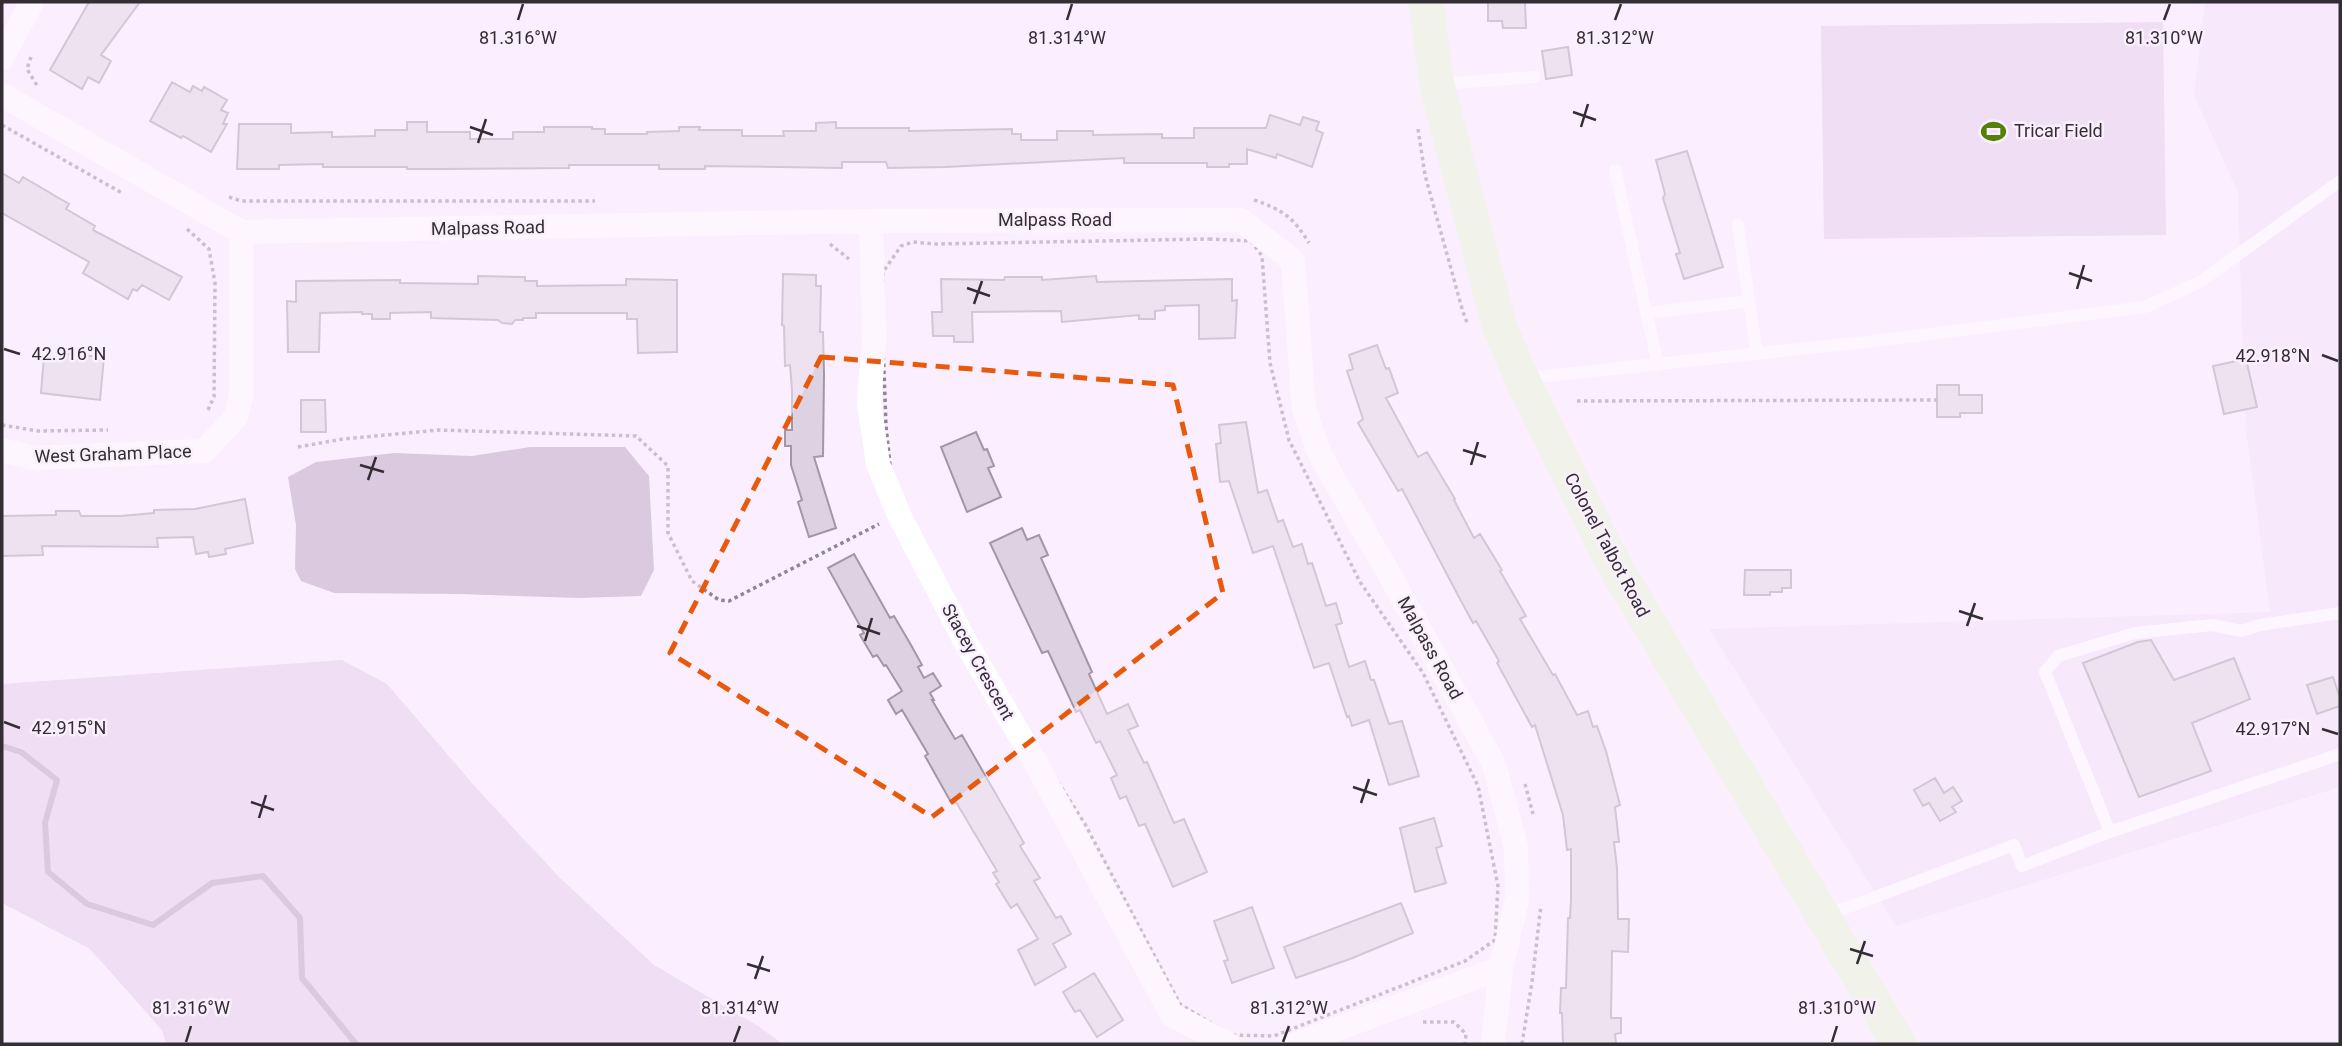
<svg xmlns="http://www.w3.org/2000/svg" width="2342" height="1046" font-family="Roboto,sans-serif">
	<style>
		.built { fill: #f1e0f6 }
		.green { fill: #e0c9e7 }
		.water { fill: #b39cba }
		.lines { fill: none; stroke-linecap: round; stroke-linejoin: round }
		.stream { stroke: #b39cba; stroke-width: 6 }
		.building { fill: #ddd2e1; stroke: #a197a5; stroke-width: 2 }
		.path { stroke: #8e8690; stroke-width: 3.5; stroke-dasharray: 3.5 3.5; stroke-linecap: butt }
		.service { stroke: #fff; stroke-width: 12 }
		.minor { stroke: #fff; stroke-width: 24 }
		.secondary { stroke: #e5f5d1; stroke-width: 35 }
		.marked { fill: none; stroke: #e8590c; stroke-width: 5; stroke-dasharray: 14 9; stroke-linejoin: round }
		.ticks { fill: none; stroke: #332e34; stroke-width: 2.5 }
		.labels { text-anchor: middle; stroke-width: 5; stroke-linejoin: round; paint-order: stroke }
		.poi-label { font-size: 18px; fill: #332e34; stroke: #fbefff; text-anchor: start }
		.street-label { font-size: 18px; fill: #332e34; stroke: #fbefff }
		.ticks-label { font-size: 18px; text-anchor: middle; fill: #332e34; stroke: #fbefff; stroke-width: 5; stroke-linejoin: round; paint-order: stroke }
	</style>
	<rect width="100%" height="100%" fill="#fbefff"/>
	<path class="built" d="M 2205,2 L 2340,2 L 2340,787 L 1896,926 L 1709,629 L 2270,612 L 2245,422 L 2238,193 L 2194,95 Z"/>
	<path class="green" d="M 2163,22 L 2166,235 L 1824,239 L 1821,26 Z
		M 342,660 L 387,684 L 478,790 L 560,878 L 654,965 L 758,1026 L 783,1044 L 166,1044 L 162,1030 L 90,949 L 2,903 L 2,684 Z"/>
	<path class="water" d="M 530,447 L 625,447 L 649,476 L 654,570 L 641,596 L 578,598 L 458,594 L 334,593 L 301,581 L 295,569 L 296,525 L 288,477 L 316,462 L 394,453 L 472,456 Z"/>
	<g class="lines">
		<path class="stream" d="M 2,746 L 21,752 L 57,780 L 45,823 L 48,872 L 87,904 L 153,925 L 212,883 L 263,876 L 300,918 L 302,978 L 356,1044"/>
	</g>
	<path class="building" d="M 89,2 L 140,2 L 101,55 L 111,61 L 99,83 L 88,77 L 82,89 L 50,70 Z
		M 1488,2 L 1525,2 L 1526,28 L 1503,28 L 1502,21 L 1488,21 Z
		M 1568,47 L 1572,75 L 1546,79 L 1542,51 Z
		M 172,82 L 190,92 L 193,86 L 202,91 L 204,87 L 227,100 L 221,110 L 228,113 L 223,124 L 227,124 L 211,152 L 183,136 L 181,138 L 150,121 Z
		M 1270,115 L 1300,125 L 1303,117 L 1319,122 L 1316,130 L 1323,133 L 1312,167 L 1277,154 L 1276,158 L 1247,149 L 1247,164 L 1229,164 L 1229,167 L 1207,167 L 1207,163 L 1124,163 L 1124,158 L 946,167 L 888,168 L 886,162 L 842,162 L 842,168 L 705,166 L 705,169 L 659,169 L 659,165 L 569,165 L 569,168 L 443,169 L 407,169 L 407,167 L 323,167 L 323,164 L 279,165 L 279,169 L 237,169 L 239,124 L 291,124 L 291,133 L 332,132 L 332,137 L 375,136 L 375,130 L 407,130 L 407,122 L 427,122 L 427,132 L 470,132 L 470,139 L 513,139 L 513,132 L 544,132 L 544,127 L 592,127 L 592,129 L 605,129 L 605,134 L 647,134 L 647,132 L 679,131 L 679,127 L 700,127 L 699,130 L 742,130 L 742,136 L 784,136 L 783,131 L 816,131 L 816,123 L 836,122 L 836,128 L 909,128 L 909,131 L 1012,129 L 1012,134 L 1021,134 L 1021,140 L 1057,140 L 1057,131 L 1093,131 L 1093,135 L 1162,134 L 1162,138 L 1194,138 L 1194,128 L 1266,128 Z
		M 1687,151 L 1723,267 L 1684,279 L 1676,254 L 1680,253 L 1663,198 L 1665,194 L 1656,160 Z
		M 2,173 L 19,183 L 23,177 L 69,204 L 66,209 L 95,226 L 93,230 L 182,277 L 169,300 L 142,285 L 137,291 L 133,289 L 128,299 L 83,273 L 89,262 L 2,213 Z
		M 783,274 L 816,275 L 816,286 L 821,286 L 820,332 L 823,332 L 824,374 L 823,456 L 814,457 L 836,528 L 809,537 L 798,502 L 802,500 L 791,465 L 791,446 L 785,446 L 785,430 L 792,430 L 792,390 L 790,365 L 785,366 L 784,326 L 782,325 Z
		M 478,276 L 525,277 L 525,281 L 537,281 L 537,286 L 626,285 L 626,279 L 677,280 L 677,352 L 638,353 L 637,319 L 627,319 L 627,313 L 536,313 L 536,318 L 523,318 L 523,320 L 515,320 L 512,324 L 502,323 L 498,320 L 431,318 L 431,312 L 390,313 L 390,319 L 372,319 L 372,314 L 362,314 L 362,312 L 320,313 L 319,352 L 288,352 L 287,301 L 296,302 L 296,281 L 400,280 L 400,283 L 478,284 Z
		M 1096,276 L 1097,282 L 1232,279 L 1232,301 L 1237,300 L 1235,338 L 1199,339 L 1199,305 L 1165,306 L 1165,310 L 1155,311 L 1155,319 L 1139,319 L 1139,315 L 1062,322 L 1061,311 L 972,312 L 973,342 L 954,342 L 954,336 L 933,336 L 932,312 L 942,312 L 941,279 L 1004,280 L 1005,277 L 1042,277 L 1042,280 Z
		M 1377,345 L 1386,369 L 1389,368 L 1398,393 L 1386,398 L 1418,457 L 1427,452 L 1455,499 L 1454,500 L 1474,538 L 1480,534 L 1502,570 L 1500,571 L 1526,616 L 1520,619 L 1553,675 L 1555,674 L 1577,715 L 1588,711 L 1593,727 L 1597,726 L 1606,751 L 1620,805 L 1615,807 L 1619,842 L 1614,842 L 1617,868 L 1618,919 L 1629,919 L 1628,952 L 1612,951 L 1611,1018 L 1621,1018 L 1621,1033 L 1615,1034 L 1616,1044 L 1563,1044 L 1562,1013 L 1560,1013 L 1561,988 L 1566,988 L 1568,918 L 1570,918 L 1571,900 L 1571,849 L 1567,850 L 1563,815 L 1535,725 L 1532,727 L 1497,663 L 1499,661 L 1476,621 L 1473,623 L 1461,601 L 1402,489 L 1398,491 L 1358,423 L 1363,419 L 1347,371 L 1353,369 L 1349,355 Z
		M 65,354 L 104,357 L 100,400 L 41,393 L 44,356 L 65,358 Z
		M 2246,359 L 2257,407 L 2224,414 L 2213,366 Z
		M 1937,385 L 1959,385 L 1959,395 L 1982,395 L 1982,413 L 1960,413 L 1960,417 L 1937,417 Z
		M 301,400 L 325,400 L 326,432 L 301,432 Z
		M 1246,422 L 1258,493 L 1267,490 L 1278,522 L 1283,520 L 1293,547 L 1302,544 L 1308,564 L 1312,563 L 1326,606 L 1336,603 L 1342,623 L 1336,625 L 1349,667 L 1365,661 L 1371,680 L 1374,680 L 1389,724 L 1402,721 L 1419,776 L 1389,785 L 1369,720 L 1352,726 L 1349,716 L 1347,717 L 1329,663 L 1314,668 L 1273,546 L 1253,553 L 1229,481 L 1220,482 L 1216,444 L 1221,443 L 1219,425 Z
		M 976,432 L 984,450 L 987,449 L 994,466 L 988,468 L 1001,497 L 967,512 L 941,447 Z
		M 245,499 L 253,543 L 225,549 L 226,554 L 209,557 L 208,552 L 196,554 L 193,537 L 157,538 L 158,547 L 42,546 L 43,555 L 2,556 L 2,516 L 56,515 L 56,511 L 79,511 L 81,516 L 121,516 L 154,513 L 154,510 L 195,509 Z
		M 1022,528 L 1027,540 L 1039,535 L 1048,555 L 1041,558 L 1092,672 L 1089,674 L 1107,714 L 1128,704 L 1138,726 L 1128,730 L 1144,763 L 1147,762 L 1174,823 L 1184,819 L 1207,872 L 1173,887 L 1145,824 L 1139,826 L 1126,796 L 1120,799 L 1111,778 L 1117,775 L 1100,741 L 1096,743 L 1080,710 L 1076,712 L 1048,651 L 1042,653 L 990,543 Z
		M 854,554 L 890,618 L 894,616 L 911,645 L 922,665 L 918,667 L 924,678 L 933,673 L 941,686 L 930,693 L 934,700 L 932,700 L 955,739 L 962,735 L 1024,843 L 1020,846 L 1040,878 L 1034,881 L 1056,918 L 1061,916 L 1071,934 L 1053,944 L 1066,967 L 1035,985 L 1018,950 L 1038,939 L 1017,904 L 1011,908 L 996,884 L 999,882 L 993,873 L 997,871 L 956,802 L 952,804 L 925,756 L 928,754 L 902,710 L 896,714 L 888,700 L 902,691 L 886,665 L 884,666 L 877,655 L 873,657 L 860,635 L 864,633 L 828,568 Z
		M 1745,570 L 1791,570 L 1791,588 L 1782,588 L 1782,592 L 1770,592 L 1770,595 L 1744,595 Z
		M 2151,640 L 2174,680 L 2234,658 L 2250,699 L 2192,723 L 2211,771 L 2139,797 L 2083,663 L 2138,642 Z
		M 2333,677 L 2340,698 L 2340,706 L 2317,714 L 2307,685 Z
		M 1935,778 L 1944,793 L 1953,787 L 1962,801 L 1952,807 L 1956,812 L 1940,821 L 1929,803 L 1923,806 L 1914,790 Z
		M 1434,818 L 1442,846 L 1436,848 L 1446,883 L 1415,892 L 1400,828 Z
		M 1401,903 L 1413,933 L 1350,959 L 1296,978 L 1284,947 Z
		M 1252,907 L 1274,968 L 1232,983 L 1224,961 L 1228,960 L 1214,921 Z
		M 1094,973 L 1123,1020 L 1097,1037 L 1080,1010 L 1075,1012 L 1063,992 Z"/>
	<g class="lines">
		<path class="path" d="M 2,4 L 3,2
			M 31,57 L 27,69 L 38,87
			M 2,125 L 122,193
			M 1418,129 L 1425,175 L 1463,312 L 1468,325
			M 229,197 L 241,201 L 595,201
			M 1254,200 C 1283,210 1293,217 1309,243
			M 187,229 L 209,249 L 215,283 L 214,397 L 207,412
			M 1209,239 L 1251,241 L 1262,256 L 1270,363 L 1289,440 L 1360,582 L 1423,673 L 1478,786 L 1498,886 L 1495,940 L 1465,961 L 1274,1036 L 1230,1035 L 1180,1004 L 1085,824 L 1038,751 L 920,541 L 892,484 L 886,426 L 882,316 L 883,272 L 901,246 L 913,242 L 936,244 Z
			M 830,244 L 849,259
			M 1577,401 L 1937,400
			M 2,425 L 38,431 L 108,430
			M 298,447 L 343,439 L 439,430 L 636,436 L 668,466 L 668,533 L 692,581 L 719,600 L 729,601 L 879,524
			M 1525,784 L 1533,814
			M 1423,1022 L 1454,1022 L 1466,1034 L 1465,1044
			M 1522,1044 L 1532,982 L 1541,905"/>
		<path class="service" d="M 1441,84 L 1534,77
			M 1615,170 L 1658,365
			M 1738,225 L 1757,354
			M 1647,313 L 1749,301
			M 1526,378 L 1866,342 L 2145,307 L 2200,282 L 2340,181
			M 2110,832 L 2340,754
			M 1827,915 L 2014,845 L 2022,866 L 2110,832 L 2045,672 L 2058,656 L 2135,633 L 2212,625 L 2241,631 L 2260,625 L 2340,613"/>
		<path class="minor" d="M 2,58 L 32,2
			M 2,95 L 241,232 L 871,221 L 1241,220 L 1293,261 L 1304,409 L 1321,457 L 1388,572 L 1494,764 L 1516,847 L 1517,900 L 1501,968 L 1493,1044
			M 871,221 L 874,341 L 869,403 L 878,464 L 900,517 L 965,641 L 1037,765 L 1172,1015 L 1228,1044
			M 2,450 L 33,458 L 204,451 L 236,417 L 241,397 L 241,232
			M 1297,1044 L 1501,968"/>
		<path class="secondary" d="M 1426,2 L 1437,85 L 1499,325 L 1522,379 L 1609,556 L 1899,1044"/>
	</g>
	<path d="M0 0H2342V1046H0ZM 821,357 L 1173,385 L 1223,593 L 932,817 L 670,653 Z" fill="#fbefff" fill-opacity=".55" fill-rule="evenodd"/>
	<path class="marked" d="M 821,357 L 1173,385 L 1223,593 L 932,817 L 670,653 Z"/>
	<path class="ticks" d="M 518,20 L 523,4M 1067,20 L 1072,4M 1615,20 L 1621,4M 2164,20 L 2170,4M 1573,112 L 1596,120M 470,127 L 493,135M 1581,127 L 1588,104M 478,143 L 486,119M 2069,273 L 2092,281M 967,288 L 990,296M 2077,289 L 2084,265M 974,304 L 982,281M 4,349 L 20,354M 2322,355 L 2338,361M 1463,450 L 1486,457M 360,465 L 384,472M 1471,465 L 1478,442M 368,480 L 376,457M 1959,611 L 1983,619M 857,626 L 880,634M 1967,626 L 1975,603M 865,641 L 872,618M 4,722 L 20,728M 2322,729 L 2338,734M 1353,787 L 1377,795M 251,802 L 274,810M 1361,803 L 1369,779M 259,818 L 266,795M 1850,949 L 1873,956M 747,964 L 770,971M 1857,964 L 1865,941M 755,979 L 763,956M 186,1042 L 191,1026M 734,1042 L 740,1026M 1283,1042 L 1289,1026M 1832,1042 L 1837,1026"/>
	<defs>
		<symbol id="stadium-bare" viewBox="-9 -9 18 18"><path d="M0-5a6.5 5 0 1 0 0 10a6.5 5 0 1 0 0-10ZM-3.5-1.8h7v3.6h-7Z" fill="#558108" stroke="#fbefff" stroke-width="2.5" paint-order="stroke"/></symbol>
	</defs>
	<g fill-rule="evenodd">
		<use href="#stadium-bare" x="1976" y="114" width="35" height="35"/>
	</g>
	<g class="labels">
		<g class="poi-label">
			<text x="2014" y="137">Tricar Field</text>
		</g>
		<g class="street-label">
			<text x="1055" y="226">Malpass Road</text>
			<text transform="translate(488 228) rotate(-1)" y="6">Malpass Road</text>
			<text transform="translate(113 454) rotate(-2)" y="6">West Graham Place</text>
			<text transform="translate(1607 545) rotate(62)" y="6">Colonel Talbot Road</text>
			<text transform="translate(1430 648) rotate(61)" y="6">Malpass Road</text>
			<text transform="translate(978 662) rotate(61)" y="6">Stacey Crescent</text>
		</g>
	</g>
	<g class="ticks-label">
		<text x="518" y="44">81.316°W</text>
		<text x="1067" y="44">81.314°W</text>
		<text x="1615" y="44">81.312°W</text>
		<text x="2164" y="44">81.310°W</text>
		<text x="69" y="360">42.916°N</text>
		<text x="2273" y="362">42.918°N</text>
		<text x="69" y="734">42.915°N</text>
		<text x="2273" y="735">42.917°N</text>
		<text x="1837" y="1014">81.310°W</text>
		<text x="191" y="1014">81.316°W</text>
		<text x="740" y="1014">81.314°W</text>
		<text x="1289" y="1014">81.312°W</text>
	</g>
	<rect width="2342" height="1046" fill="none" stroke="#332e34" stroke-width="7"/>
</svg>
